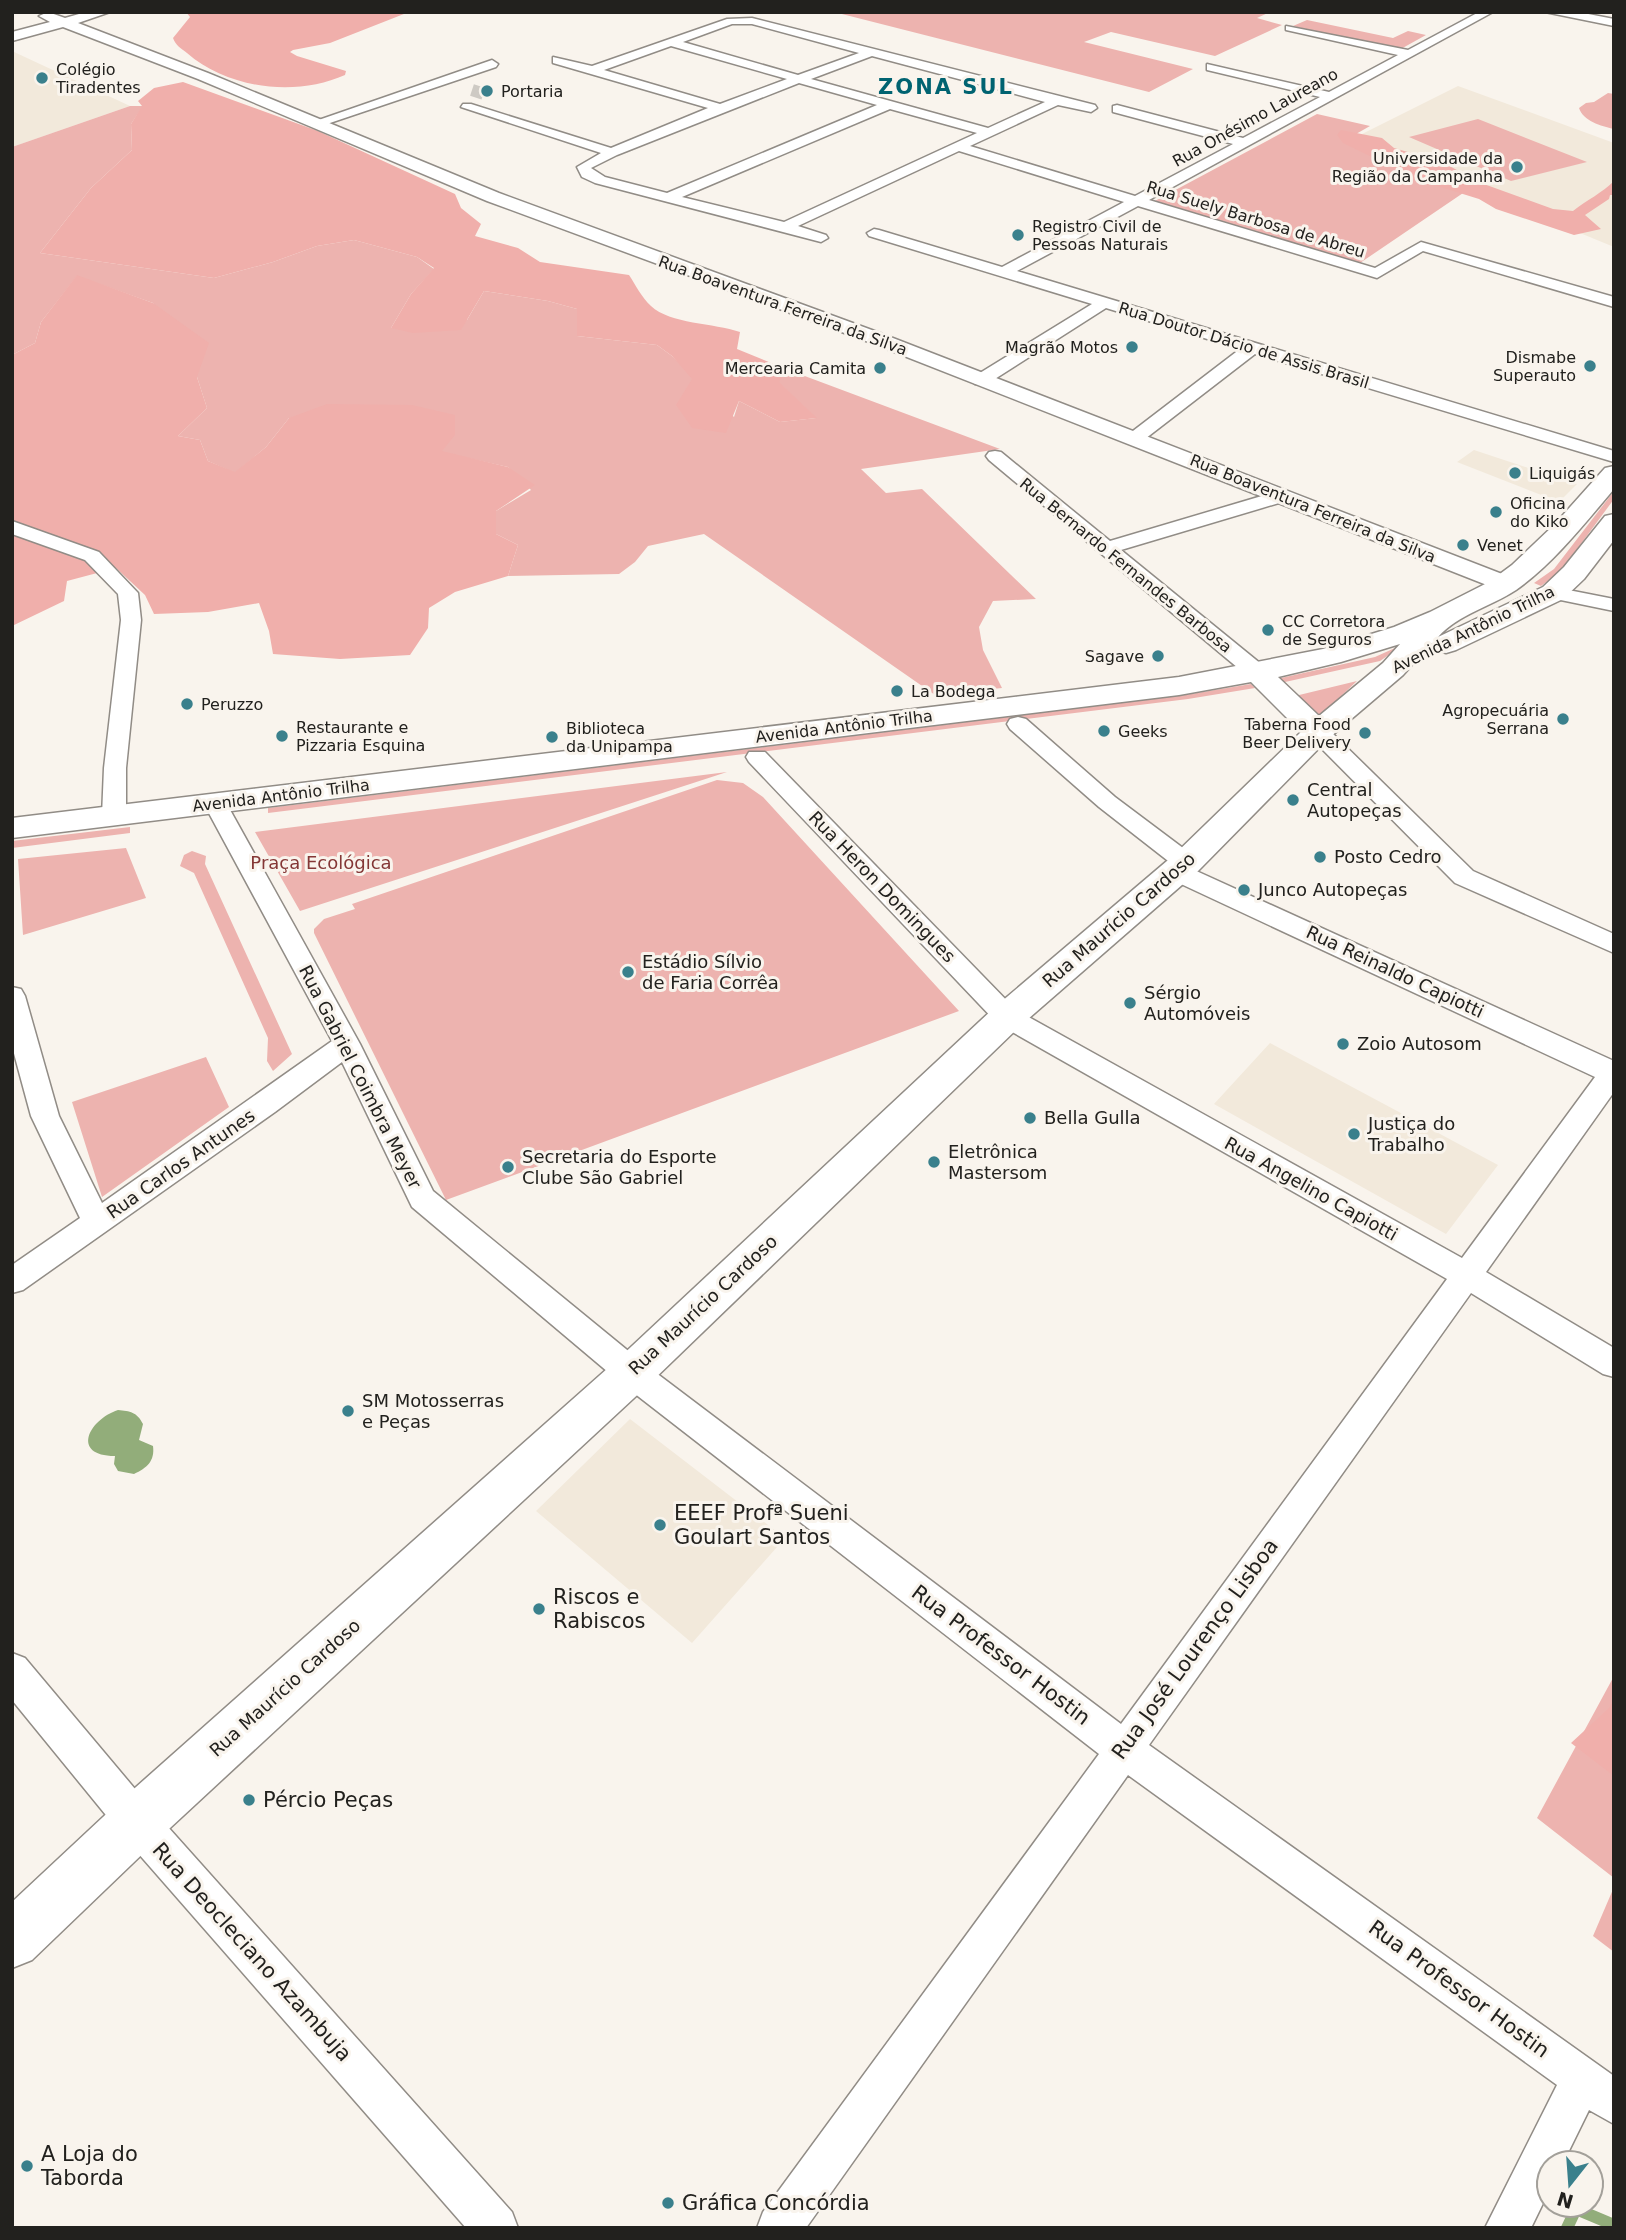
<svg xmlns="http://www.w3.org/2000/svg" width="1626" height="2240" font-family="'DejaVu Sans',sans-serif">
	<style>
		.built { fill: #f2e9db }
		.green { fill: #edb3af }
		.forest { fill: #f0afab }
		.water { fill: #92ad7a }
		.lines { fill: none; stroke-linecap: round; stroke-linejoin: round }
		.stream { stroke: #92ad7a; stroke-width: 12 }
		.minor-tunnel { stroke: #cecac4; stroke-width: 12; stroke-dasharray: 12 6; stroke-linecap: butt }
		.minor-casing { stroke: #918c86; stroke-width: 3 }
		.tertiary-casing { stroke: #918c86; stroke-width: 3 }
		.secondary-casing { stroke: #918c86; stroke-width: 3 }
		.minor { fill: #fff; fill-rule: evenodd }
		.tertiary { fill: #fff; fill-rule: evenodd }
		.secondary { fill: #fff; fill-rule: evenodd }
		.poi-dot { fill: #3a808c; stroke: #f9f4ed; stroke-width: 2.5 }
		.labels { text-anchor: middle; stroke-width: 6; stroke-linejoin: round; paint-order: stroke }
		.far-poi-label { font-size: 16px; fill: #22211e; stroke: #f9f4ed; text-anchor: start }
		.far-street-label { font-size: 16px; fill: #22211e; stroke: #f9f4ed }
		.poi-label { font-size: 18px; fill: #22211e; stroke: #f9f4ed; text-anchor: start }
		.park-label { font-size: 18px; fill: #843736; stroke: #f9f4ed }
		.street-label { font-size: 18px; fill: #22211e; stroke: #f9f4ed }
		.far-district-label { font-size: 21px; font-weight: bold; letter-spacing: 2px; fill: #006371; stroke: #f9f4ed }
		.near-poi-label { font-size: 21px; fill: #22211e; stroke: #f9f4ed; text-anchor: start }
		.near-street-label { font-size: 21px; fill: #22211e; stroke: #f9f4ed }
	</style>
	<rect width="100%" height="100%" fill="#f9f4ed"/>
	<path class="built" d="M 12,51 L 130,106 L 12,147 Z
		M 1458,86 L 1614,143 L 1614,247 L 1475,190 L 1362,134 Z
		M 1474,450 L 1577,484 L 1559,502 L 1457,462 Z
		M 1270,1043 L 1498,1165 L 1446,1234 L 1214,1104 Z
		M 630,1419 L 785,1538 L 692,1643 L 536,1511 Z"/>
	<path class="green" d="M 834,12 L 1270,12 L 1257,18 L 1282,25 L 1215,56 L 1111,32 L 1084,42 L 1193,69 L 1149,92 Z
		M 1307,20 L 1393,38 L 1408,31 L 1426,35 L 1399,50 L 1293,26 Z
		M 1608,93 L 1614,94 L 1614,129 C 1601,126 1583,121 1579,108 L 1586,103 L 1594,102 Z
		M 130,106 L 143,106 L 131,124 L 132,150 L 91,188 L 40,253 L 214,278 L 273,262 L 317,246 L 354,240 L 417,257 L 434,269 L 411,294 L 391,328 L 467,320 L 484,291 L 548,301 L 577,309 L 577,336 L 657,345 L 672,356 L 734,417 L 739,401 L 780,422 L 816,418 L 778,382 L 786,369 L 1000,449 L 861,469 L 886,493 L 922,489 L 1036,599 L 993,601 L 979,627 L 983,650 L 1002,688 L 935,695 L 704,534 L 648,546 L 635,562 L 619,574 L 508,576 L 518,545 L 496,534 L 496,511 L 531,490 L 508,467 L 289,418 L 266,447 L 235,473 L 208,461 L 200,440 L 178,436 L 207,408 L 197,377 L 153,303 L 77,276 L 41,322 L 35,343 L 12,355 L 12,147 Z
		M 1317,114 L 1370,126 L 1356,134 L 1469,189 L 1360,263 L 1153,202 Z
		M 1478,119 L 1587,162 L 1511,181 L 1409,137 Z
		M 1614,491 L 1614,499 L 1561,571 L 1541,586 L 1534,583 L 1554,569 Z
		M 1406,643 L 1380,661 L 1276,684 L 1272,680 L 1375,657 Z
		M 1357,681 L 1318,718 L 1295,696 Z
		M 1251,684 L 1255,688 L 1188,699 L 268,813 L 268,808 L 1185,695 Z
		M 727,772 L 300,911 L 255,832 Z
		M 717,780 L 743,783 L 763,797 L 959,1011 L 446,1200 L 314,933 L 314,929 L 324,919 L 355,909 L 352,904 Z
		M 130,827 L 130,833 L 12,848 L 12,841 Z
		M 126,848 L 146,898 L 23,935 L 18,859 Z
		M 192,851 L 206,856 L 205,864 L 292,1054 L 273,1071 L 267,1061 L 268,1038 L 194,873 L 180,866 L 184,855 Z
		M 206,1057 L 229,1107 L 102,1197 L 72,1102 Z
		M 1614,1676 L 1614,1878 L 1537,1818 Z
		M 1614,1887 L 1614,1952 L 1593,1936 Z"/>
	<path class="forest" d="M 186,12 L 409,12 L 330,43 L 293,50 L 290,52 L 297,56 L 346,71 L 345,75 C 296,97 228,89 187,53 C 181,48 176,46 173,38 L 190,17 Z
		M 183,82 L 318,131 L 455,194 L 461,208 L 481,224 L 475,236 L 518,248 L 540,262 L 629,275 C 635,284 642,298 651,306 C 670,324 714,323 740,332 L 737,349 L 786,369 L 779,382 L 817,418 L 780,422 L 739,401 L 726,433 L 692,428 L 676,405 L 692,379 L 672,356 L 657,345 L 577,336 L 577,309 L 548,301 L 484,291 L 461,330 L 413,333 L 391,328 L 411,294 L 434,268 L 417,257 L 354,240 L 317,246 L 273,262 L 214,278 L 40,253 L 91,188 L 132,150 L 131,124 L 142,106 L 138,101 L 154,88 Z
		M 1341,130 L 1382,138 L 1394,148 L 1442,162 L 1481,183 L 1553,209 L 1573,211 C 1587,200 1602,193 1614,181 L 1614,195 L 1610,195 L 1609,199 L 1585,215 L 1601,229 L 1574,235 L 1496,209 L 1479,199 L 1421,181 L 1343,143 L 1337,135 Z
		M 77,275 L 153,303 L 209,343 L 197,377 L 207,408 L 178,436 L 200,440 L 208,461 L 235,472 L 266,447 L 289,418 L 327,404 L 412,405 L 455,415 L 455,435 L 442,451 L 508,467 L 535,485 L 496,511 L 496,534 L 518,545 L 508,576 L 455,592 L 429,608 L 428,628 L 410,655 L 340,659 L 273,654 L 269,631 L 259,603 L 208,612 L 154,614 L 145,595 L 116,568 L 67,581 L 64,601 L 12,626 L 12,355 L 35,343 L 41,322 Z
		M 1614,1699 L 1614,1776 L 1571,1743 L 1609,1708 Z"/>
	<path class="water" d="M 118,1410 C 130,1411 137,1412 143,1424 L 139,1440 L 153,1446 C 155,1461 147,1468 134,1474 L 118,1471 L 114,1464 L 115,1456 C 71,1456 88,1420 118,1410 Z"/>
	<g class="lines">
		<path class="stream" d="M 1567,2228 L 1576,2209 L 1614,2225"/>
		<path class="minor-tunnel" d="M 472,90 L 487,95"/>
		<defs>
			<path id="minor" d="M 1479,12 L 1493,12 L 1149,200 L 1375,268 L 1421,242 L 1614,297 L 1614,307 L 1423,251 L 1377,278 L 1138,206 L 1017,271 L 1614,451 L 1614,462 L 1255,354 L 1141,442 L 1129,442 L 1126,438 L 1129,434 L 1240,349 L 1106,308 L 987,384 L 975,384 L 973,380 L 975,376 L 1092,304 L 869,236 L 867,233 L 874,229 L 879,230 L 1002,267 L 1124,202 L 959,151 L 798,226 L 826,235 L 828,238 L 821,242 L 595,183 L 582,177 L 577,167 L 601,153 L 461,107 L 463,104 L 471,104 L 611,148 L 708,108 L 553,63 L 553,57 L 592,66 L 727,19 L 752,18 L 1095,105 L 1097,108 L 1091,112 L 1058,105 L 970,146 L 1135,196 L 1233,144 L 1113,112 L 1113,106 L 1117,105 L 1243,138 L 1320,97 L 1207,70 L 1207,64 L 1329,92 L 1398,55 L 1286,30 L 1286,26 L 1408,50 ZM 732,24 L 752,24 L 859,53 L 798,75 L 683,42 ZM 671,46 L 787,79 L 720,104 L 604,70 ZM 872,56 L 1045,102 L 988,128 L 811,79 ZM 799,83 L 877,105 L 667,193 L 605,177 L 591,168 L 617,155 ZM 890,109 L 977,133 L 784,222 L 682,197 Z
				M 1545,12 L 1578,12 L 1614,19 L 1614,26 Z
				M 492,60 L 498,64 L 496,67 L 321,126 L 311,126 L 310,123 Z
				M 995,451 L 1001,452 L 1110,541 L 1275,492 L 1289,492 L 1291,496 L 1289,500 L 1121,550 L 1266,668 L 1269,673 L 1266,678 L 1250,678 L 989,460 L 986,456 L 989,452 Z
				M 12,521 L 99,552 L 138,593 L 141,620 L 126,768 L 126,816 L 122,821 L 114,823 L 106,821 L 102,816 L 104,768 L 121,620 L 118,594 L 85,560 L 12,534 Z
				M 1553,587 L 1614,599 L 1614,611 L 1546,597 L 1543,593 L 1546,589 Z
				M 1018,717 L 1026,719 L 1115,797 L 1195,857 L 1198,863 L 1192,869 L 1614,1061 L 1614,1092 L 1486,1272 L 1614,1348 L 1614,1377 L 1603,1374 L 1471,1293 L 1149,1745 L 1614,2076 L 1614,2124 L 1589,2110 L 1563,2163 L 1549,2163 L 1549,2191 L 1531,2228 L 1485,2228 L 1557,2085 L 1128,1775 L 806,2228 L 757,2228 L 763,2212 L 1099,1754 L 621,1383 L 412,1207 L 342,1062 L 275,1112 L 23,1290 L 12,1293 L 12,1265 L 80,1218 L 31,1116 L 12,1046 L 12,987 L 21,989 L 25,996 L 59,1116 L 102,1203 L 332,1041 L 204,804 L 208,799 L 216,797 L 224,799 L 360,1044 L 433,1191 L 643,1363 L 1121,1724 L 1447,1279 L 998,1024 L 749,762 L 746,757 L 749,752 L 765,752 L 1016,1010 L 1462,1258 L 1595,1077 L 1166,877 L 1163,871 L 1166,865 L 1172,864 L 1099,807 L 1010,729 L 1007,724 L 1010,719 Z
				M 1318,725 L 1326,727 L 1473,871 L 1614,934 L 1614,953 L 1455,883 L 1310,737 L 1307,732 L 1310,727 Z
				M 12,1653 L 25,1658 L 151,1808 L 512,2212 L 518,2228 L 466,2228 L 123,1836 L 12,1700 Z"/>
			<path id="tertiary" d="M 48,12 L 65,18 L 86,12 L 110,12 L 78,23 L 208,73 L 499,193 L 880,333 L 1515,579 L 1518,584 L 1515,589 L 1506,591 L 1497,589 L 866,341 L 487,201 L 198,79 L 63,27 L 12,41 L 12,32 L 50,22 L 39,16 Z"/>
			<path id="secondary" d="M 1614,466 L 1614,489 C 1584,524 1554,563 1516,590 C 1490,607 1459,614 1438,637 L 1543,587 L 1564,567 L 1605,516 L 1614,514 L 1614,540 L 1584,579 L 1563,599 L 1456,650 L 1446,653 L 1436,650 L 1432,643 L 1403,675 L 1329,738 L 1198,871 L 1020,1026 L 647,1386 L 156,1841 L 32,1960 L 12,1968 L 12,1902 L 118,1803 L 617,1360 L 994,1008 L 1174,855 L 1301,732 L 1251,682 L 1179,695 L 12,838 L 12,818 L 1179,677 L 1323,649 L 1394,627 L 1430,612 L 1489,582 L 1512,565 L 1554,525 L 1605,468 ZM 1400,644 L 1383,663 L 1319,716 L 1278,677 L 1341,662 Z"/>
		</defs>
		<use href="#minor" class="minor-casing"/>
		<use href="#tertiary" class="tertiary-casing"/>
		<use href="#secondary" class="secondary-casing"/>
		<use href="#minor" class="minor"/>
		<use href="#tertiary" class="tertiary"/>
		<use href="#secondary" class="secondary"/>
	</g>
	<g class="poi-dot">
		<circle cx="42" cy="78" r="7"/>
		<circle cx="487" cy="91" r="7"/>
		<circle cx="1517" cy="167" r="7"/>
		<circle cx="1018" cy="235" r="7"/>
		<circle cx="1132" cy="347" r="7"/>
		<circle cx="1590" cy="366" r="7"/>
		<circle cx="880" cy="368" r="7"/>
		<circle cx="1515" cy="473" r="7"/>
		<circle cx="1496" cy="512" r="7"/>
		<circle cx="1463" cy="545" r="7"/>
		<circle cx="1268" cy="630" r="7"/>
		<circle cx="1158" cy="656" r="7"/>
		<circle cx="897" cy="691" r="7"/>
		<circle cx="187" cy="704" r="7"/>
		<circle cx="1563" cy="719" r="7"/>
		<circle cx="1104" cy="731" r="7"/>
		<circle cx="1365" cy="733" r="7"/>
		<circle cx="282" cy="736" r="7"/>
		<circle cx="552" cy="737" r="7"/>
		<circle cx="1293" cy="800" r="7"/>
		<circle cx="1320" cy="857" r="7"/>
		<circle cx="1244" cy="890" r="7"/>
		<circle cx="628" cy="972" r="7"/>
		<circle cx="1130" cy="1003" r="7"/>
		<circle cx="1343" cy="1044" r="7"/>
		<circle cx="1030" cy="1118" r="7"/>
		<circle cx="1354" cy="1134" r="7"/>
		<circle cx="934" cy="1162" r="7"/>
		<circle cx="508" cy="1167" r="7"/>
		<circle cx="348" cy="1411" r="7"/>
		<circle cx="660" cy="1525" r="7"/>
		<circle cx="539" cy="1609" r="7"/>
		<circle cx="249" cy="1800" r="7"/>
		<circle cx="27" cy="2166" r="7"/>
		<circle cx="668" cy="2203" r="7"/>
	</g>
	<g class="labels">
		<g class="far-poi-label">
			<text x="56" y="75">Colégio<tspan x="56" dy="18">Tiradentes</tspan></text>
			<text x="501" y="97">Portaria</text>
			<text x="1503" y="164" text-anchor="end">Universidade da<tspan x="1503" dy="18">Região da Campanha</tspan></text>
			<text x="1032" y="232">Registro Civil de<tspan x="1032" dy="18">Pessoas Naturais</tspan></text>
			<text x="1118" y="353" text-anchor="end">Magrão Motos</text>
			<text x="1576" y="363" text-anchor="end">Dismabe<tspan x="1576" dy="18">Superauto</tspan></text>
			<text x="866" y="374" text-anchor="end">Mercearia Camita</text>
			<text x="1529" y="479">Liquigás</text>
			<text x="1510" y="509">Oficina<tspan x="1510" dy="18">do Kiko</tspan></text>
			<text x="1477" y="551">Venet</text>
			<text x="1282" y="627">CC Corretora<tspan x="1282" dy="18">de Seguros</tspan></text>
			<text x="1144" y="662" text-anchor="end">Sagave</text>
			<text x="911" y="697">La Bodega</text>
			<text x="201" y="710">Peruzzo</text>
			<text x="1549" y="716" text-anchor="end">Agropecuária<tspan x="1549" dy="18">Serrana</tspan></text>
			<text x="1351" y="730" text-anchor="end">Taberna Food<tspan x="1351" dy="18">Beer Delivery</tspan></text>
			<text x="296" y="733">Restaurante e<tspan x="296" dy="18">Pizzaria Esquina</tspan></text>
			<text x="566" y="734">Biblioteca<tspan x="566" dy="18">da Unipampa</tspan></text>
			<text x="1118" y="737">Geeks</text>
		</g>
		<g class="far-street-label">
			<text transform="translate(1255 117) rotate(-29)" y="6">Rua Onésimo Laureano</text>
			<text transform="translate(1256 219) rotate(17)" y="6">Rua Suely Barbosa de Abreu</text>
			<text transform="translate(783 305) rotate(20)" y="6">Rua Boaventura Ferreira da Silva</text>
			<text transform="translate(1244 345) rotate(17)" y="6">Rua Doutor Dácio de Assis Brasil</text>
			<text transform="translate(1313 508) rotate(22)" y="6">Rua Boaventura Ferreira da Silva</text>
			<text transform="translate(1126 565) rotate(39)" y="6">Rua Bernardo Fernandes Barbosa</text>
			<text transform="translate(1473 629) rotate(-26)" y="6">Avenida Antônio Trilha</text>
			<text transform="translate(844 726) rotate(-7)" y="6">Avenida Antônio Trilha</text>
			<text transform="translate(281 795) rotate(-7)" y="6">Avenida Antônio Trilha</text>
		</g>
		<g class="poi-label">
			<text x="1307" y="796">Central<tspan x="1307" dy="21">Autopeças</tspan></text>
			<text x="1334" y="863">Posto Cedro</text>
			<text x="1258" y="896">Junco Autopeças</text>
			<text x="642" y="968">Estádio Sílvio<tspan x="642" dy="21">de Faria Corrêa</tspan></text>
			<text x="1144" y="999">Sérgio<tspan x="1144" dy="21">Automóveis</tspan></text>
			<text x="1357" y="1050">Zoio Autosom</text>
			<text x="1044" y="1124">Bella Gulla</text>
			<text x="1368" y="1130">Justiça do<tspan x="1368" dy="21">Trabalho</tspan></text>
			<text x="948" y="1158">Eletrônica<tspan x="948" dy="21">Mastersom</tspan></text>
			<text x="522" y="1163">Secretaria do Esporte<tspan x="522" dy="21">Clube São Gabriel</tspan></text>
			<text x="362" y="1407">SM Motosserras<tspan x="362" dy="21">e Peças</tspan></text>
		</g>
		<g class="park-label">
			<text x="321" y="869">Praça Ecológica</text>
		</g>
		<g class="street-label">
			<text transform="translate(882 887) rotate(46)" y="6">Rua Heron Domingues</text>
			<text transform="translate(1119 920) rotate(-41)" y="6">Rua Maurício Cardoso</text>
			<text transform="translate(1395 972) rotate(25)" y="6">Rua Reinaldo Capiotti</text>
			<text transform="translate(360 1077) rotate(63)" y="6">Rua Gabriel Coimbra Meyer</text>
			<text transform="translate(181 1164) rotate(-35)" y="6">Rua Carlos Antunes</text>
			<text transform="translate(1311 1189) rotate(29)" y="6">Rua Angelino Capiotti</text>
			<text transform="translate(703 1305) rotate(-43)" y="6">Rua Maurício Cardoso</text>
			<text transform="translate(285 1688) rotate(-42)" y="6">Rua Maurício Cardoso</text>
		</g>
		<g class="far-district-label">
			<text x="946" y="94">ZONA SUL</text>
		</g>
		<g class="near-poi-label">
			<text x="674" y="1520">EEEF Profª Sueni<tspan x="674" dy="24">Goulart Santos</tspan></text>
			<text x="553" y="1604">Riscos e<tspan x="553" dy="24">Rabiscos</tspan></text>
			<text x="263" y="1807">Pércio Peças</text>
			<text x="41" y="2161">A Loja do<tspan x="41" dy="24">Taborda</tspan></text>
			<text x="682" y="2210">Gráfica Concórdia</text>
		</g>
		<g class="near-street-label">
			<text transform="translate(1195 1649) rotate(-54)" y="7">Rua José Lourenço Lisboa</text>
			<text transform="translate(1001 1655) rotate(37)" y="7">Rua Professor Hostin</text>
			<text transform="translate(252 1952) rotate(48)" y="7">Rua Deocleciano Azambuja</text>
			<text transform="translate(1459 1989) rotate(36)" y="7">Rua Professor Hostin</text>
		</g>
	</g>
	<rect width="1626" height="2240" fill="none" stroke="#22211e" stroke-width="28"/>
	<g transform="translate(1570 2184) rotate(197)"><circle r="33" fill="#f9f4ed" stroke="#a3a09a" stroke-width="2"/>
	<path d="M0-5L12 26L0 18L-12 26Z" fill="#3a808c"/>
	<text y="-10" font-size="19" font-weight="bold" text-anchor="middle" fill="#22211e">N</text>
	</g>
</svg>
